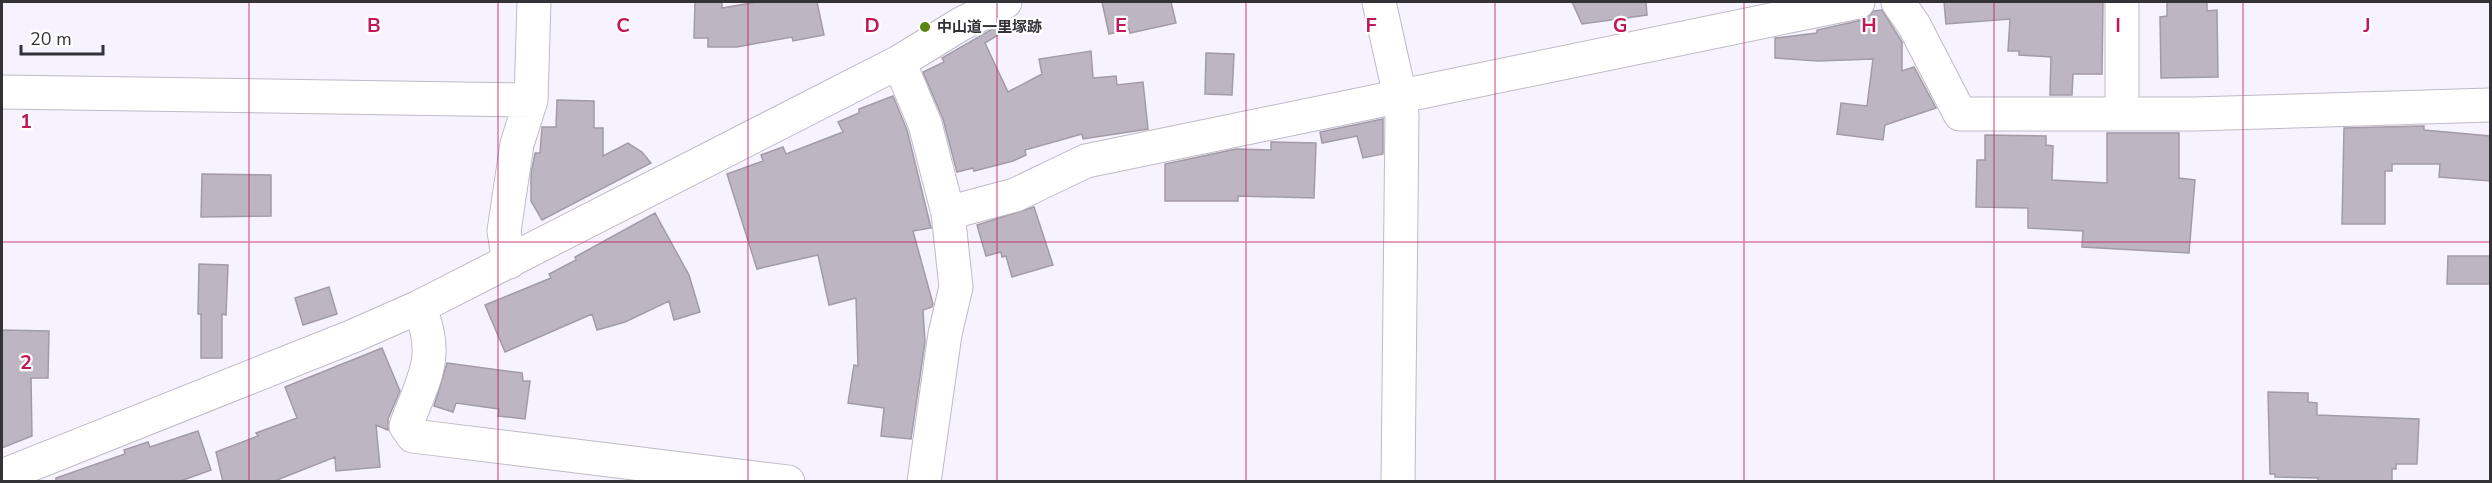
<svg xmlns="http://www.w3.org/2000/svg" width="2492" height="483" font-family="'Nunito Sans','Noto Sans JP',sans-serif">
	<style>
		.building { fill: #bdb6c2; stroke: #a29ba7; stroke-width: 1.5 }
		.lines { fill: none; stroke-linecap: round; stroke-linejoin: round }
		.minor-casing { stroke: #bebac7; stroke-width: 35 }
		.minor { stroke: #fff; stroke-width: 33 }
		.grid { fill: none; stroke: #c2185b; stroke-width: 1.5; stroke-opacity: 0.55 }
		.poi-dot { fill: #588514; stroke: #fff; stroke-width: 2 }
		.labels { text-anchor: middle; stroke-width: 4.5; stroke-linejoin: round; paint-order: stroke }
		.poi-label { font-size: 15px; font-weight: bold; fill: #333237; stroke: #fff; text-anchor: start }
		.grid-label { font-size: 20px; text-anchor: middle; font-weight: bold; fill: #c2185b; stroke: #fff; stroke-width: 4.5; stroke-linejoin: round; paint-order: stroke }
	</style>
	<rect width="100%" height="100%" fill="#f6f3fe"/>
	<path class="building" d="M 695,2 L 722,2 L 722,8 L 757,2 L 817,2 L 824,35 L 793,41 L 792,37 L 737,47 L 708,47 L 708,38 L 694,38 Z
		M 1102,2 L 1171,2 L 1176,23 L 1130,33 L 1129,29 L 1109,34 Z
		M 1572,2 L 1646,2 L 1647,15 L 1582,24 Z
		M 1944,2 L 2103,2 L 2102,74 L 2073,74 L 2072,95 L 2050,95 L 2051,57 L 2019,55 L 2019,51 L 2008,51 L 2010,19 L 1946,24 Z
		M 2167,2 L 2207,2 L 2207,11 L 2217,10 L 2218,77 L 2161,78 L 2160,17 L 2167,16 Z
		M 1882,10 L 1902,42 L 1902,71 L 1914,67 L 1936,108 L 1885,125 L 1883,140 L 1837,134 L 1841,103 L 1867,106 L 1873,59 L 1818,61 L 1775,58 L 1775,38 L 1817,33 L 1817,30 L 1862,20 L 1874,11 Z
		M 994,28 L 998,35 L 985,43 L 1008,92 L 1042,74 L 1039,59 L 1091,51 L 1093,78 L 1116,76 L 1117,85 L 1143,82 L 1148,129 L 1083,139 L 1082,134 L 1025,150 L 1026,155 L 1013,161 L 974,171 L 973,168 L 957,172 L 943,119 L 923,72 L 944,62 L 942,58 Z
		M 1206,53 L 1234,54 L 1232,95 L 1205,94 Z
		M 893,96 L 907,130 L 931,228 L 913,231 L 933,304 L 932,307 L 923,310 L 925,342 L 911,439 L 881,436 L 884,408 L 848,403 L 854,365 L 858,366 L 856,298 L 829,305 L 818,255 L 757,269 L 727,174 L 763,161 L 761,155 L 783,147 L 786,154 L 843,132 L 838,122 L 859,113 L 859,109 Z
		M 557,100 L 594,101 L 594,128 L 603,128 L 603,156 L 628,143 L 642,152 L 651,163 L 542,220 L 531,201 L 531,174 L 535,153 L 540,153 L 542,127 L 556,127 Z
		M 1383,119 L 1383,154 L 1363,158 L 1357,136 L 1322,143 L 1320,132 Z
		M 2424,126 L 2424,130 L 2490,136 L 2490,181 L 2439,177 L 2440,164 L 2392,164 L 2392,171 L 2385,171 L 2385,224 L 2342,224 L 2344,128 Z
		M 2107,133 L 2179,133 L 2179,178 L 2195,180 L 2189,253 L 2082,247 L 2083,231 L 2028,228 L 2028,208 L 1976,207 L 1977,160 L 1985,160 L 1985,135 L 2046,136 L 2046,145 L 2053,146 L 2052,180 L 2107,183 Z
		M 1271,142 L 1316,143 L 1314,198 L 1238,196 L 1238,201 L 1165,201 L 1165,164 L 1236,149 L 1271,150 Z
		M 202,174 L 271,175 L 271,216 L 201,217 Z
		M 1034,207 L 1053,265 L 1012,277 L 1006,256 L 1002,257 L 1001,252 L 986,256 L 977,225 Z
		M 655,213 L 689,275 L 700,312 L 674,320 L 669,301 L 625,322 L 597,330 L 592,314 L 505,352 L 485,305 L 551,278 L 549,274 L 576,260 L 575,257 Z
		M 2448,256 L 2490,256 L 2490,284 L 2447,284 Z
		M 199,264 L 228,265 L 226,315 L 222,314 L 222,358 L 201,358 L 201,314 L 198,314 Z
		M 329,287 L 337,314 L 303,325 L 295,298 Z
		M 2,330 L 49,331 L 48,378 L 31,378 L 32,436 L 2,448 Z
		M 382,348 L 400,391 L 388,419 L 388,430 L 376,425 L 380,467 L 336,471 L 335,457 L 272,482 L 223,482 L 216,452 L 258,436 L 256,433 L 297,418 L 285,387 Z
		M 447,363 L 522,373 L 523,381 L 530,381 L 525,419 L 498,416 L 499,409 L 456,403 L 453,412 L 434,406 Z
		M 2268,392 L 2308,393 L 2308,402 L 2317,403 L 2317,415 L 2419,419 L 2417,464 L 2396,464 L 2396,469 L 2392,469 L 2392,482 L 2318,482 L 2318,478 L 2275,477 L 2275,474 L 2270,474 Z
		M 198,431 L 211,470 L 178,482 L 56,482 L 56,478 L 125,454 L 124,450 L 148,442 L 150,447 Z"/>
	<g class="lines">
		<defs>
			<path id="minor" d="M 1379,2 L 1400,96 L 1402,116 L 1398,482
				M 1898,2 L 1914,25 L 1960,114 L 2194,114 L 2490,105
				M 2122,2 L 2122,114
				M 899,62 L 925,124 L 948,213 L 956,287 L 945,334 L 924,482
				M 2,92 L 531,100
				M 948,213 L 1015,195 L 1086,161 L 1858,2
				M 509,262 L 504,231 L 517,144 L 531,100 L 534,2
				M 419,307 C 441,357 423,379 406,426 L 413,436 L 788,482
				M 2,476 L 351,337 L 419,307 L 899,62 L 961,24 L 1005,2"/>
		</defs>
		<use href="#minor" class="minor-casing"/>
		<use href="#minor" class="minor"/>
	</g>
	<path class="grid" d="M 249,2 L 249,482M 498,2 L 498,482M 748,2 L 748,482M 997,2 L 997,482M 1246,2 L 1246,482M 1495,2 L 1495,482M 1744,2 L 1744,482M 1994,2 L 1994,482M 2243,2 L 2243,482M 2,242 L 2490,242"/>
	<circle class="poi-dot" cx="925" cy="27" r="6"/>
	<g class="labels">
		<g class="poi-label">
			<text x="937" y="32">中山道一里塚跡</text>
		</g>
	</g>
	<g class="grid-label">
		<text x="374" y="32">B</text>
		<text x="623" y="32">C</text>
		<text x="872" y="32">D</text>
		<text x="1121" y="32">E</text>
		<text x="1371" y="32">F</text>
		<text x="1620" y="32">G</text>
		<text x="1869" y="32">H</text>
		<text x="2118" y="32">I</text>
		<text x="2367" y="32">J</text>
		<text x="26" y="128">1</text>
		<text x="26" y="369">2</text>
	</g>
	<rect width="2492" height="483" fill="none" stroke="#333237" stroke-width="6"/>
	<path d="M21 45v9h82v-9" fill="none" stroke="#333237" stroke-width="3"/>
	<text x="30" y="45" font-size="18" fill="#333237" stroke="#ffffff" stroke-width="4.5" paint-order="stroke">20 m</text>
</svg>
